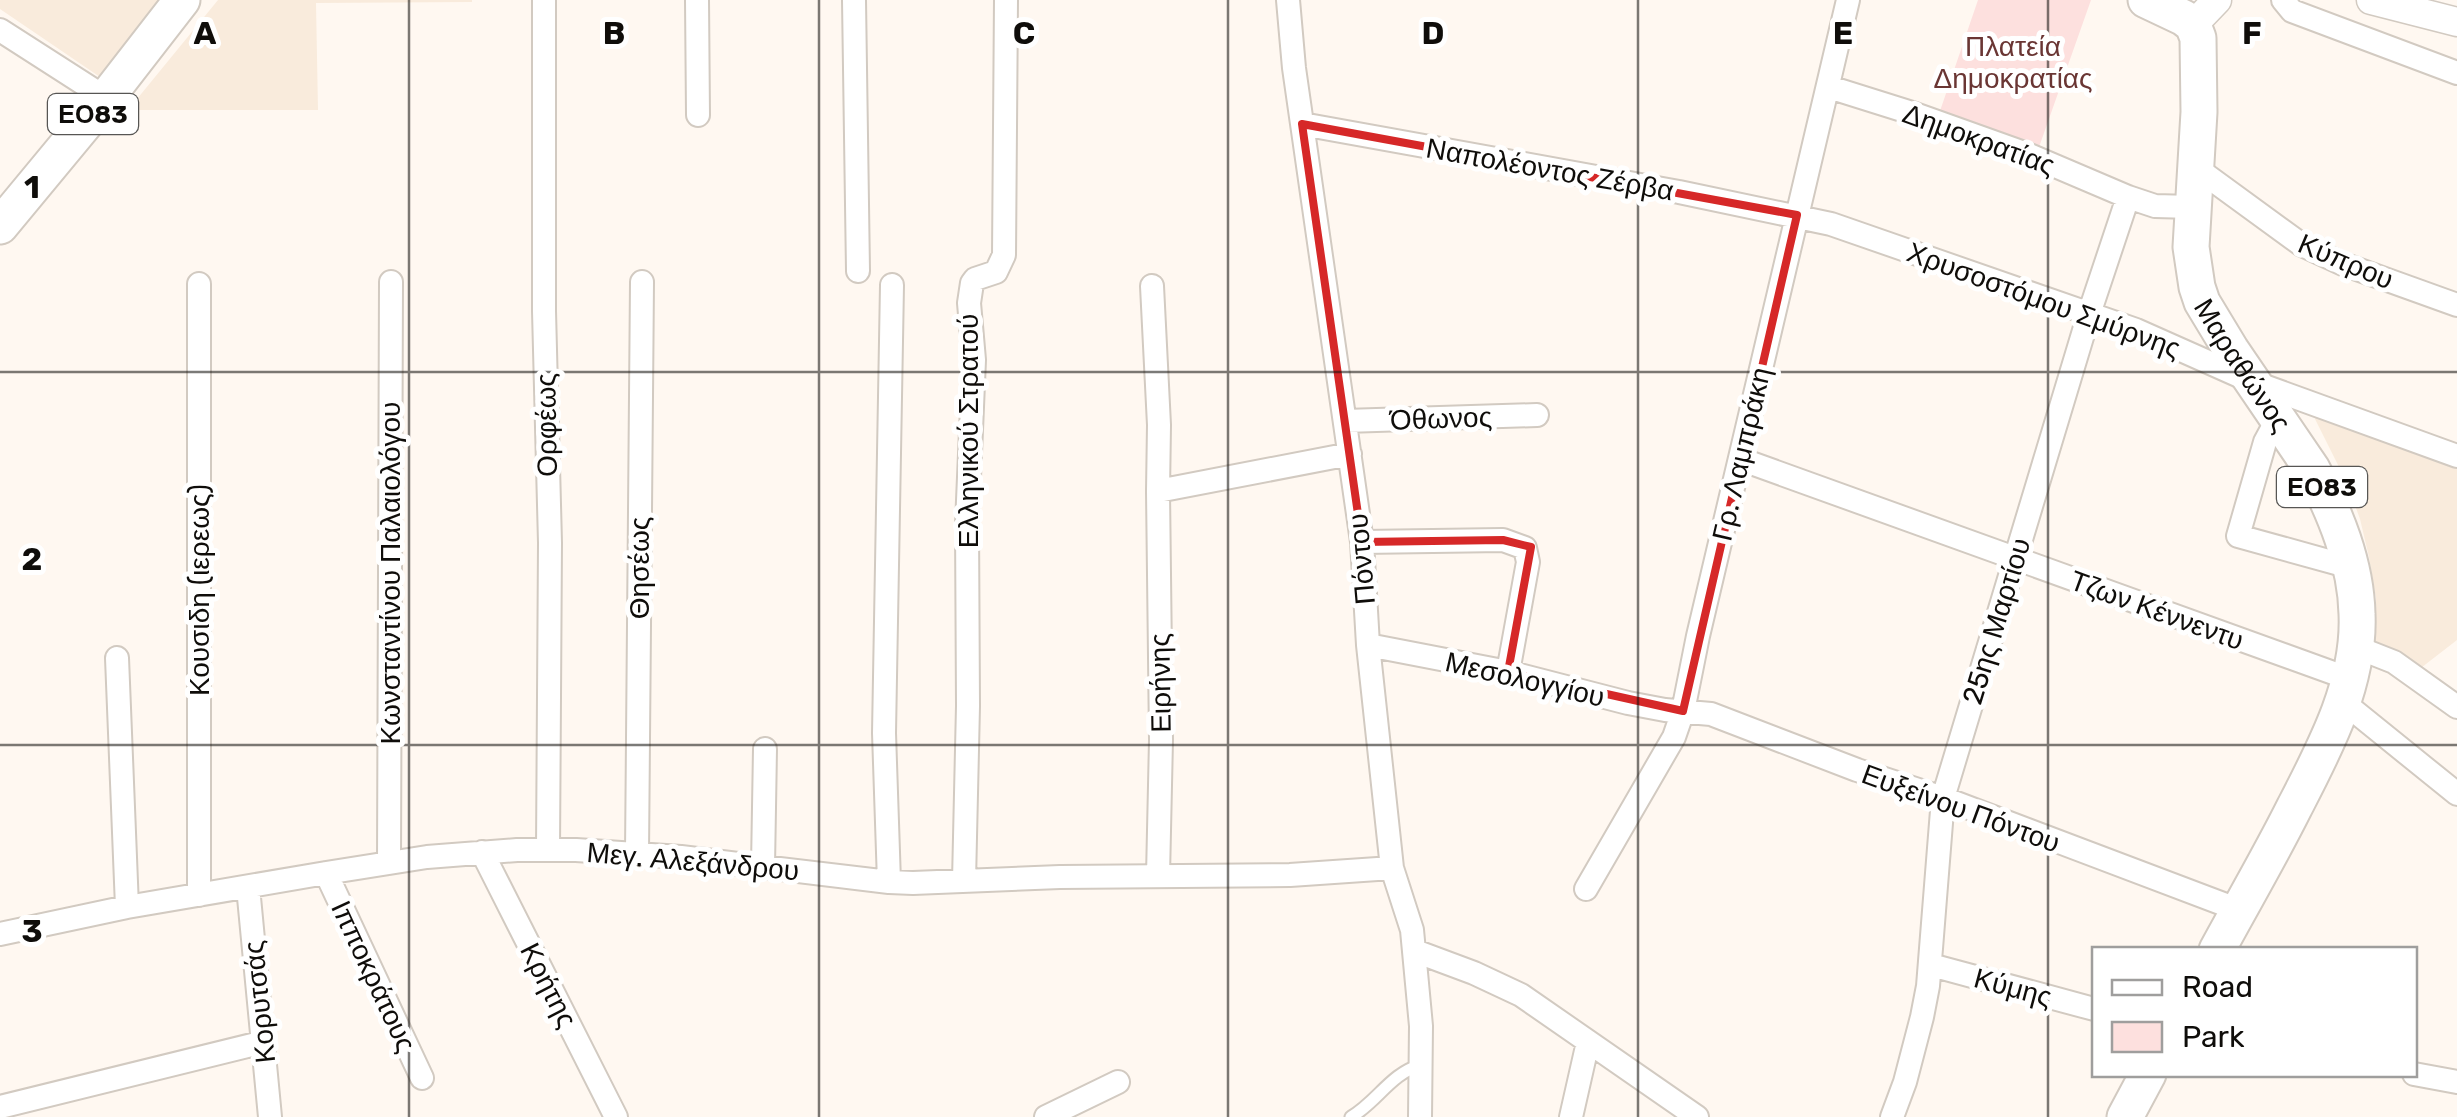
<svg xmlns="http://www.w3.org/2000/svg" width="2457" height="1117" font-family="Rubik,sans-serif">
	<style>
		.built { fill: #f9ebdc }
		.green { fill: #fde0de }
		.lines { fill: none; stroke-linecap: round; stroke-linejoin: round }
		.service-casing { stroke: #d2cac1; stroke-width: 15 }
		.minor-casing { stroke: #d2cac1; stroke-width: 26 }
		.tertiary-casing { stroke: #d2cac1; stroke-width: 31 }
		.primary-casing { stroke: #d2cac1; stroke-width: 39 }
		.service { stroke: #fff; stroke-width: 11 }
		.minor { stroke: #fff; stroke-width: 22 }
		.tertiary { stroke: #fff; stroke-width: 28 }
		.primary { stroke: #fff; stroke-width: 35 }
		.marked { fill: none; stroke: #d62828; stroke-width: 8; stroke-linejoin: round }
		.grid { fill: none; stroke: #0f0d0a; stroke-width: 2.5; stroke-opacity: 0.55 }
		.labels { text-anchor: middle; stroke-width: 10; stroke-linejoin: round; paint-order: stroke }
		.shield { fill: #fff; stroke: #575654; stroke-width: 2.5 }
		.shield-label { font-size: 25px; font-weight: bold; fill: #0f0d0a }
		.park-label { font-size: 28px; fill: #6a3634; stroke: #fff }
		.street-label { font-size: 28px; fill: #0f0d0a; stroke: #fff }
		.grid-label { font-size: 32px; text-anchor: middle; font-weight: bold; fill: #0f0d0a; stroke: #fff; stroke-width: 10; stroke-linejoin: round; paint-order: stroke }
	</style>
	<rect width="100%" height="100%" fill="#fff8f1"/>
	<path class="built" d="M 0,0 L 164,0 L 100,77 L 0,9 Z
		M 218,0 L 472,0 L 472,2 L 316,3 L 318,110 L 128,110 Z
		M 2319,412 L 2457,461 L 2457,640 L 2417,671 L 2375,642 L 2376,598 L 2369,557 L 2360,519 L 2346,481 L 2315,419 Z"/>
	<path class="green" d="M 1978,0 L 2091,0 L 2039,147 L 1940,111 Z"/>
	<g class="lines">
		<defs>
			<path id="service" d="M 1351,1117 C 1377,1102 1391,1073 1421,1065"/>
			<path id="minor" d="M 544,0 L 544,311 L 550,543 L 548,850
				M 697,0 L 698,115
				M 854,0 L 858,271
				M 1288,0 L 1294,68 L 1362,542 L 1368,645 L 1392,868 L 1412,930 L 1421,1026 L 1420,1117
				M 2283,0 L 2292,11 L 2457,73
				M 0,30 L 106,98
				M 1829,87 L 1915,114 L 2027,154 L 2128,197
				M 1302,124 L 1679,192 L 1831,224 L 2136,330 L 2253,382 L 2457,456
				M 2195,167 L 2302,245 L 2343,264 L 2457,305
				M 199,284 L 199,895
				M 1152,286 L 1159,425 L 1158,491 L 1161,740 L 1158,876
				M 1345,421 L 1537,415
				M 2279,421 L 2272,429 L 2265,442 L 2238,536 L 2350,567
				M 1740,459 L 2350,679
				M 1158,491 L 1350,454
				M 1362,542 L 1503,540 L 1525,548 L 1528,562 L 1508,672
				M 1368,645 L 1508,672 L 1628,703 L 1665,710 L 1711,714 L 1857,770 L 1943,798 L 2239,910
				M 2356,647 L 2394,662 L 2457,707
				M 117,658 L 127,907
				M 2342,701 L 2457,794
				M 482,852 L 616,1117
				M 637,854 L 642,282
				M 389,863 L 391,282
				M 763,866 L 765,749
				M 326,873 L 422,1078
				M 964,881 L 968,706 L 967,524 L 974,360 L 969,303 L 972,283 L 975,279 L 996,272 L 1004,255 L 1006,0
				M 889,882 L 884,733 L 892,285
				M 248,887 L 270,1117
				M 1586,889 L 1674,737 L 1683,711 L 1698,636 L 1848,0
				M 0,934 L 127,907 L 326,873 L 427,857 L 517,850 L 576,850 L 681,857 L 889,882 L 913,883 L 1060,877 L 1290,875 L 1392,868
				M 1415,951 L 1474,973 L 1521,995 L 1697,1117
				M 1931,965 L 2094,1009
				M 2414,1074 L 2457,1082
				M 0,1107 L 264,1042
				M 1046,1117 L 1118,1082
				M 1571,1117 L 1588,1042
				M 1892,1117 L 1905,1082 L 1922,1017 L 1928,986 L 1943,798 L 2089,314 L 2128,197 L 2155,206 L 2192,207"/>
			<path id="tertiary" d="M 2371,0 L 2457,22
				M 2193,25 L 2217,0"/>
			<g id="primary">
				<path id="s1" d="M 2146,0 L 2184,18 L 2193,25 L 2198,38 L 2199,112 L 2191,247 L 2197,287 L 2202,302 L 2231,350 L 2312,469 C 2335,513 2356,563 2357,614 C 2360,683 2325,748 2294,808 C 2270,856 2243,902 2217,950"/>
				<path d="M 0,226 L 106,98 L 182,0"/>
				<path d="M 2125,1117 L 2148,1074"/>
			</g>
		</defs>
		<use href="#service" class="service-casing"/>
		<use href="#minor" class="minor-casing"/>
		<use href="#tertiary" class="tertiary-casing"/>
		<use href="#primary" class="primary-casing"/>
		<use href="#service" class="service"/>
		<use href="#minor" class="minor"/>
		<use href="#tertiary" class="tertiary"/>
		<use href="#primary" class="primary"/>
	</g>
	<path class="marked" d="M 1302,124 L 1797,215 L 1683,711 L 1508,672 L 1531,547 L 1503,540 L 1362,542 Z"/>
	<path class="grid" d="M 409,0 L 409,1117M 819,0 L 819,1117M 1228,0 L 1228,1117M 1638,0 L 1638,1117M 2048,0 L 2048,1117M 0,372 L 2457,372M 0,745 L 2457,745"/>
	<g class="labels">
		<g class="shield">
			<rect x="48" y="94" width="90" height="40" rx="8"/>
			<rect x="2277" y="467" width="90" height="40" rx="8"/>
		</g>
		<g class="shield-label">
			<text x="93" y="123">ΕΟ83</text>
			<text x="2322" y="496">ΕΟ83</text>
		</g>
		<g class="park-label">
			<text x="2013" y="56">Πλατεία<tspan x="2013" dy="32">Δημοκρατίας</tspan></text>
		</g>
		<g class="street-label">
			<text transform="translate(1979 139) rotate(20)" y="10">Δημοκρατίας</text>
			<text transform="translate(1550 169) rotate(10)" y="10">Ναπολέοντος Ζέρβα</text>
			<text transform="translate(2346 261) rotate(23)" y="10">Κύπρου</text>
			<text transform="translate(2044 300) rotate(20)" y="10">Χρυσοστόμου Σμύρνης</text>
			<text dy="10" stroke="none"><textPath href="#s1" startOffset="408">Μαραθώνος</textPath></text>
			<text transform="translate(1441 418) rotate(-2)" y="10">Όθωνος</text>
			<text transform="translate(546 425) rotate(-91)" y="10">Ορφέως</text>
			<text transform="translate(968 431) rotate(-90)" y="10">Ελληνικού Στρατού</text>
			<text transform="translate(1741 454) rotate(-77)" y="10">Γρ. Λαμπράκη</text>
			<text transform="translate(1361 559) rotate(-95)" y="10">Πόντου</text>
			<text transform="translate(639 568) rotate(-90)" y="10">Θησέως</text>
			<text transform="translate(390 573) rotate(-90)" y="10">Κωνσταντίνου Παλαιολόγου</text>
			<text transform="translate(199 590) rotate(-90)" y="10">Κουσιδη (ιερεως)</text>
			<text transform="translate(2157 610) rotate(20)" y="10">Τζων Κέννεντυ</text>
			<text transform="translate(1996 621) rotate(-73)" y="10">25ης Μαρτίου</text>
			<text transform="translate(1525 679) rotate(13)" y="10">Μεσολογγίου</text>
			<text transform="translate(1160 683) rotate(-91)" y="10">Ειρήνης</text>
			<text transform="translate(1961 808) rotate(20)" y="10">Ευξείνου Πόντου</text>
			<text transform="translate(693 861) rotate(5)" y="10">Μεγ. Αλεξάνδρου</text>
			<text transform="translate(374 976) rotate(65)" y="10">Ιπποκράτους</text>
			<text transform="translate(549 985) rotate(63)" y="10">Κρήτης</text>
			<text transform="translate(2013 987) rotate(15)" y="10">Κύμης</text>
			<text transform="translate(259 1002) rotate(-96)" y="10">Κορυτσάς</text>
		</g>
	</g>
	<g class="grid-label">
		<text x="205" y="44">A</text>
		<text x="614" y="44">B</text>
		<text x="1024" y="44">C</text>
		<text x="1433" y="44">D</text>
		<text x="1843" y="44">E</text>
		<text x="2252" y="44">F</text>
		<text x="32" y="198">1</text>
		<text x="32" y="570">2</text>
		<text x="32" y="942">3</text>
	</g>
	<rect x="2092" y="947" width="325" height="130" fill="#ffffff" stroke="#9f9e9d" stroke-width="2.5"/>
	<rect x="2112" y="980" width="50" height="15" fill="#ffffff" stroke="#9f9e9d" stroke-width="2.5"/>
	<text x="2182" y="997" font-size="30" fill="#0f0d0a">Road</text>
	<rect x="2112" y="1022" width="50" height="30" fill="#fde0de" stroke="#9f9e9d" stroke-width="2.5"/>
	<text x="2182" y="1047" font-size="30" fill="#0f0d0a">Park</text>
</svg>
